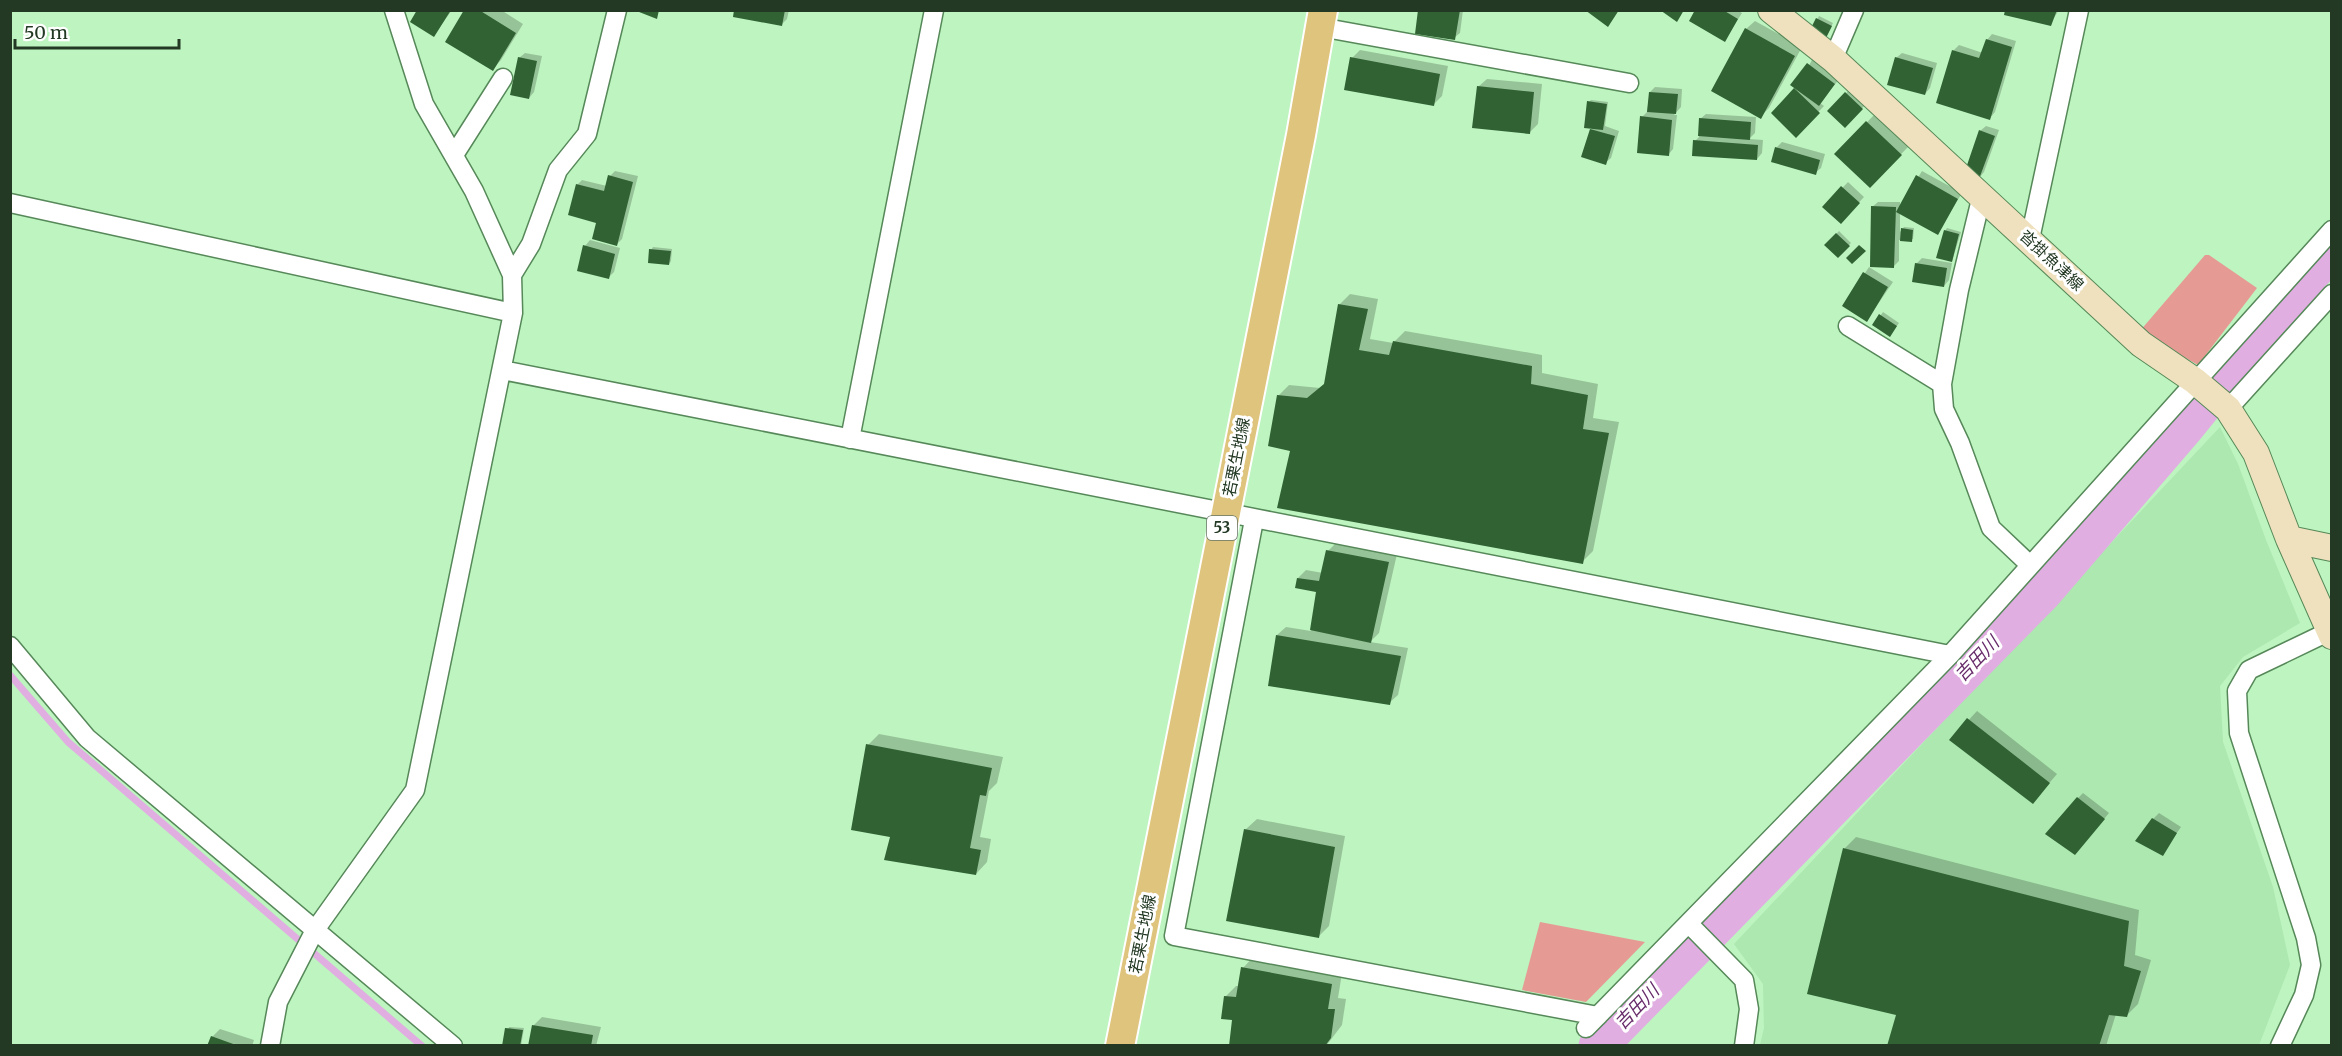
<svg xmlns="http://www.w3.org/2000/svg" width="2342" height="1056" font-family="Merriweather,'Noto Sans JP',serif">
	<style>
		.built { fill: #ace8af }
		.green { fill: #e59b94 }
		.shadow { fill: #0003 }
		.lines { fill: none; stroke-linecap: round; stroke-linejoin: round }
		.stream { stroke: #e1aee2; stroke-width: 7 }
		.river { stroke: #e1aee2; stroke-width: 39 }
		.building { fill: #306234 }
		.minor-casing { stroke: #568859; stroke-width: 21 }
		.secondary-casing { stroke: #568859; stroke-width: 28 }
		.primary-casing { stroke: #fff; stroke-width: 32 }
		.minor { stroke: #fff; stroke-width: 18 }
		.secondary { stroke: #efe1be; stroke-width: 26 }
		.primary { stroke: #dfc47e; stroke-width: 28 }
		.labels { text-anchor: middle; stroke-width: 6; stroke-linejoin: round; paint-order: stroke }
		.shield { fill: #fff; stroke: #657466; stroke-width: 1.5 }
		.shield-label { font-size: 15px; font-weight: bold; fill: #233924 }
		.street-label { font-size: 16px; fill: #233924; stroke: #fff }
		.water-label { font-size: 18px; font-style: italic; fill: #672b6a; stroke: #fff }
	</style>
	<rect width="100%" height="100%" fill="#bdf4bf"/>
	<path class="built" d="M 2220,427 L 2238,464 L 2266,540 L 2300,623 L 2243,657 L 2220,686 L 2223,742 L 2273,887 L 2290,965 L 2259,1045 L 1760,1045 L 1764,1028 L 1763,984 L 1734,944 Z"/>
	<path class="green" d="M 2205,255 L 2209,255 L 2257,288 L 2198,365 L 2139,332 Z
		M 1540,922 L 1645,942 L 1586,1002 L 1522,990 Z"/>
	<path class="shadow" d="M 418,10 L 452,10 L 434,35 Z
		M 466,10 L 501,10 L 523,24 L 501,60 L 493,69 Z
		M 736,10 L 789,10 L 787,19 L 782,24 Z
		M 1420,10 L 1463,10 L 1460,33 L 1454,38 Z
		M 1696,10 L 1737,10 L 1742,13 L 1725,40 Z
		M 2006,10 L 2059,10 L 2050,24 Z
		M 1819,16 L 1833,23 L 1825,38 L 1811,31 Z
		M 1755,21 L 1802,47 L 1769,108 L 1760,117 L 1746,29 Z
		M 1992,34 L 2016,41 L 1995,112 L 1990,118 L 1953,51 L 1959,45 L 1983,53 L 1987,40 Z
		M 1360,50 L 1448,66 L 1442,96 L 1434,104 L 1352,58 Z
		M 525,53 L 542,56 L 534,92 L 529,98 L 519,58 Z
		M 1902,53 L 1937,63 L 1930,88 L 1925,94 L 1896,58 Z
		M 1813,58 L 1840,78 L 1820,103 L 1824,106 L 1796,135 L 1773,113 L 1797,88 Z
		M 1487,79 L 1542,84 L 1538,124 L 1529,133 L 1478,87 Z
		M 1655,87 L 1682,89 L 1681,107 L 1674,115 L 1677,115 L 1673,149 L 1668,155 L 1642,117 L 1647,112 L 1650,92 Z
		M 1851,88 L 1867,103 L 1845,126 L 1829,111 Z
		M 1591,100 L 1608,102 L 1605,126 L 1619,131 L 1611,158 L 1605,163 L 1591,129 L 1593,127 L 1589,102 Z
		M 1706,114 L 1756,117 L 1755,133 L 1749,139 L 1763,140 L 1762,153 L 1757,159 L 1695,141 L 1699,137 L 1700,119 Z
		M 1875,114 L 1909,146 L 1870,186 L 1836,154 Z
		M 1986,126 L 1999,130 L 1984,172 L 1979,178 L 1980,131 Z
		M 1782,142 L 1825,154 L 1821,168 L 1815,173 L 1776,148 Z
		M 615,171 L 638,176 L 622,239 L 617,244 L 577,185 L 582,180 L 607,186 L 610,176 Z
		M 1922,171 L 1962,193 L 1937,234 L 1900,213 L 1900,232 L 1904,227 L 1914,228 L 1913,239 L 1899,240 L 1899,261 L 1894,266 L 1872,207 L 1878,202 L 1900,202 L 1900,207 Z
		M 1848,182 L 1864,197 L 1841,222 L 1824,207 Z
		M 1947,228 L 1961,232 L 1952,261 L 1945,231 Z
		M 1839,231 L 1851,243 L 1838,256 L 1826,245 Z
		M 590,240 L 620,248 L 614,272 L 608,278 L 585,246 Z
		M 653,247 L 672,249 L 671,261 L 669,264 L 651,250 Z
		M 1922,258 L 1952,263 L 1949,280 L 1944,286 L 1916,264 Z
		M 1869,267 L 1893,282 L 1867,320 L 1844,305 Z
		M 1350,294 L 1378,299 L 1370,339 L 1393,343 L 1405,331 L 1542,355 L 1542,373 L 1598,384 L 1593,418 L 1619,422 L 1593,551 L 1582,562 L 1291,450 L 1278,396 L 1289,385 L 1320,388 L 1325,383 L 1339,305 Z
		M 1883,312 L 1899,323 L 1892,333 L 1874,325 Z
		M 1336,543 L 1397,554 L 1379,633 L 1370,642 L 1408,648 L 1398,695 L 1389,703 L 1277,635 L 1286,627 L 1311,631 L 1318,591 L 1298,578 L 1306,570 L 1323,573 L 1328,551 Z
		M 1977,711 L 2057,774 L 2033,802 L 1951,739 Z
		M 879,734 L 1003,757 L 997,783 L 989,791 L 980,837 L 991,839 L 987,862 L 976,874 L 891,836 L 868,745 Z
		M 2083,793 L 2109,813 L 2080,848 L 2078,798 Z
		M 2159,813 L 2181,827 L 2162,854 L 2153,819 Z
		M 1257,819 L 1345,836 L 1329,926 L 1318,937 L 1245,830 Z
		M 1856,837 L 2139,910 L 2135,955 L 2151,960 L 2138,1004 L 2127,1015 L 2116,1014 L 2106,1046 L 1888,1046 L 1898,1014 L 1809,993 L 1845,848 Z
		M 1254,956 L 1342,973 L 1338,998 L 1346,999 L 1342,1025 L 1326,1046 L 1233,1046 L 1234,1019 L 1225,997 L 1236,986 L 1240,986 L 1243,968 Z
		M 542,1017 L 601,1027 L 596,1046 L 530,1046 L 534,1025 Z
		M 509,1027 L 524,1028 L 521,1046 L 503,1046 Z
		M 220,1029 L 254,1040 L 252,1046 L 209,1046 L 212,1037 Z"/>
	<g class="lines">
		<path class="stream" d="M 10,675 L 68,742 L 422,1046"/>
		<path class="river" d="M 1598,1046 L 2043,592 L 2185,427 L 2309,275 L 2332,252"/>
	</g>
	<path class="building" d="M 417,10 L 451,10 L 434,37 L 410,22 Z
		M 464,10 L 479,10 L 516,33 L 493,71 L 445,42 Z
		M 634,10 L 659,10 L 657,19 Z
		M 734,10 L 785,10 L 782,26 L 733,17 Z
		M 1418,10 L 1460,10 L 1455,40 L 1415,34 Z
		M 1585,10 L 1619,10 L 1608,27 Z
		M 1660,10 L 1684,10 L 1677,22 Z
		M 1695,10 L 1723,10 L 1738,19 L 1725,42 L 1689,21 Z
		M 2005,10 L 2057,10 L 2051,26 L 2004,15 Z
		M 1816,18 L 1832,26 L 1825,40 L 1809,32 Z
		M 1745,28 L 1795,56 L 1761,119 L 1711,91 Z
		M 1986,39 L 2012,47 L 1990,120 L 1936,103 L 1952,50 L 1979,58 Z
		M 518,57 L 537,61 L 529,99 L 510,95 Z
		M 1350,57 L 1440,74 L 1434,106 L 1344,90 Z
		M 1895,57 L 1933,68 L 1925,95 L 1887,85 Z
		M 1807,63 L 1835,84 L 1819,106 L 1790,85 Z
		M 1477,86 L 1534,92 L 1530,134 L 1472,128 Z
		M 1794,88 L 1820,113 L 1796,138 L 1771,113 Z
		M 1649,92 L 1678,94 L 1676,114 L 1647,112 Z
		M 1845,92 L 1863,109 L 1845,128 L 1827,111 Z
		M 1587,101 L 1607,104 L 1603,130 L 1584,128 Z
		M 1640,116 L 1672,120 L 1669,156 L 1637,153 Z
		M 1699,118 L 1751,122 L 1750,140 L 1698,136 Z
		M 1866,121 L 1902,155 L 1870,188 L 1834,154 Z
		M 1590,129 L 1615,136 L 1606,165 L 1581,157 Z
		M 1979,130 L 1995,136 L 1979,179 L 1964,174 Z
		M 1693,140 L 1758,145 L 1757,160 L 1692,156 Z
		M 1775,147 L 1820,160 L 1816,175 L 1771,162 Z
		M 608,175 L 633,182 L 617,246 L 592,239 L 596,223 L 568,215 L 576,184 L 604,191 Z
		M 1916,175 L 1958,199 L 1938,235 L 1896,212 Z
		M 1841,186 L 1860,203 L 1841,224 L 1822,207 Z
		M 1871,206 L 1896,207 L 1894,268 L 1870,267 Z
		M 1901,228 L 1913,230 L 1912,242 L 1900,241 Z
		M 1944,230 L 1959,234 L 1952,262 L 1936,258 Z
		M 1836,233 L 1850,246 L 1838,258 L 1824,245 Z
		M 583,245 L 615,254 L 609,279 L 577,271 Z
		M 1859,245 L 1866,251 L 1852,264 L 1846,258 Z
		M 649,249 L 671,251 L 669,265 L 648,263 Z
		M 1915,263 L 1947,268 L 1944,287 L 1912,282 Z
		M 1863,272 L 1888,287 L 1867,322 L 1842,306 Z
		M 1338,304 L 1368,309 L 1359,350 L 1389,355 L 1393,341 L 1532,366 L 1531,384 L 1588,395 L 1583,429 L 1609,433 L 1583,564 L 1277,508 L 1290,451 L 1268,446 L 1277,395 L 1307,398 L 1324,384 Z
		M 1879,314 L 1897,326 L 1890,337 L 1872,325 Z
		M 1326,550 L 1389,562 L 1371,643 L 1310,630 L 1316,592 L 1295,588 L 1297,578 L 1319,581 Z
		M 1276,635 L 1401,656 L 1390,705 L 1268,686 Z
		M 1967,718 L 2050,783 L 2033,804 L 1949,740 Z
		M 866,744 L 992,768 L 986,796 L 980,795 L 970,848 L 981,850 L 976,875 L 884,860 L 890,837 L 851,830 Z
		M 2077,797 L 2105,819 L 2075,855 L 2045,834 Z
		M 2152,818 L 2177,833 L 2163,856 L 2135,841 Z
		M 1244,829 L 1335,847 L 1319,938 L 1226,921 Z
		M 1843,848 L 2129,921 L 2124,966 L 2141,971 L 2127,1017 L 2109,1015 L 2099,1046 L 1887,1046 L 1896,1015 L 1807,994 Z
		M 1241,967 L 1332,984 L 1328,1009 L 1335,1009 L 1331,1038 L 1325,1046 L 1229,1046 L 1232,1020 L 1221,1019 L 1224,996 L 1236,997 Z
		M 532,1025 L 593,1035 L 591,1046 L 528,1046 Z
		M 505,1028 L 523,1030 L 520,1046 L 502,1046 Z
		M 211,1036 L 236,1045 L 236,1046 L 207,1046 Z"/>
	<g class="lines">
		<defs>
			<path id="minor" d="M 1320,27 L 1629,83
				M 1833,59 L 1854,10
				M 454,155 L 503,78
				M 1982,195 L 1959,290 L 1942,384 L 1944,409 L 1960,443 L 1991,528 L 2030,565
				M 10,203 L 513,313
				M 2030,239 L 2079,10
				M 512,275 L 531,244 L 558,170 L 587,134 L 617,10
				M 1848,326 L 1942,384
				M 502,370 L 1950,655
				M 2228,409 L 2332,294
				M 850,439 L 934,10
				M 1254,520 L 1174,936 L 1598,1016
				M 10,646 L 87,738 L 453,1046
				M 1689,924 L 1744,980 L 1749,1009 L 1744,1046
				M 1586,1028 L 1950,655 L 2332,230
				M 270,1046 L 278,1002 L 315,930 L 415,790 L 513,313 L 512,275 L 474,191 L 424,104 L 394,10
				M 2280,1046 L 2304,995 L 2311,965 L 2306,938 L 2239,733 L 2237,691 L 2249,670 L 2328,632"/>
			<path id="secondary" d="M 1771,10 L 1833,59 L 2141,344 L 2195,381 L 2228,409 L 2256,453 L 2289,539 L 2332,636
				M 2289,539 L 2332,548"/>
			<path id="primary" d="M 1120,1046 L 1301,135 L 1323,10"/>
		</defs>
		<use href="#minor" class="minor-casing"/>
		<use href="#secondary" class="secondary-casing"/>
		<use href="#primary" class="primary-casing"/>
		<use href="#minor" class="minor"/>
		<use href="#secondary" class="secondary"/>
		<use href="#primary" class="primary"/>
	</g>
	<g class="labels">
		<rect class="shield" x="1207" y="516" width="30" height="24" rx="4.5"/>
		<g class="shield-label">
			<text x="1222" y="533">53</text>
		</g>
		<g class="street-label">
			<text transform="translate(2052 260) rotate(43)" y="6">沓掛魚津線</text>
			<text transform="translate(1236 457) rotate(-79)" y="6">若栗生地線</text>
			<text transform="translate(1142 934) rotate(-79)" y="6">若栗生地線</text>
		</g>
		<g class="water-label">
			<text transform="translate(1977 659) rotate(-46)" y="6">吉田川</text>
			<text transform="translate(1637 1007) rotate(-46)" y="6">吉田川</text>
		</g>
	</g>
	<rect width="2342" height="1056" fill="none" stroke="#233924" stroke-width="24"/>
	<path d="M15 39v9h164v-9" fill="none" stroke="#233924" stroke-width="3"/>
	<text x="24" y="39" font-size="18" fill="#233924" stroke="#ffffff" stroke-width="4.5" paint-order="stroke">50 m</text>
</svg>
